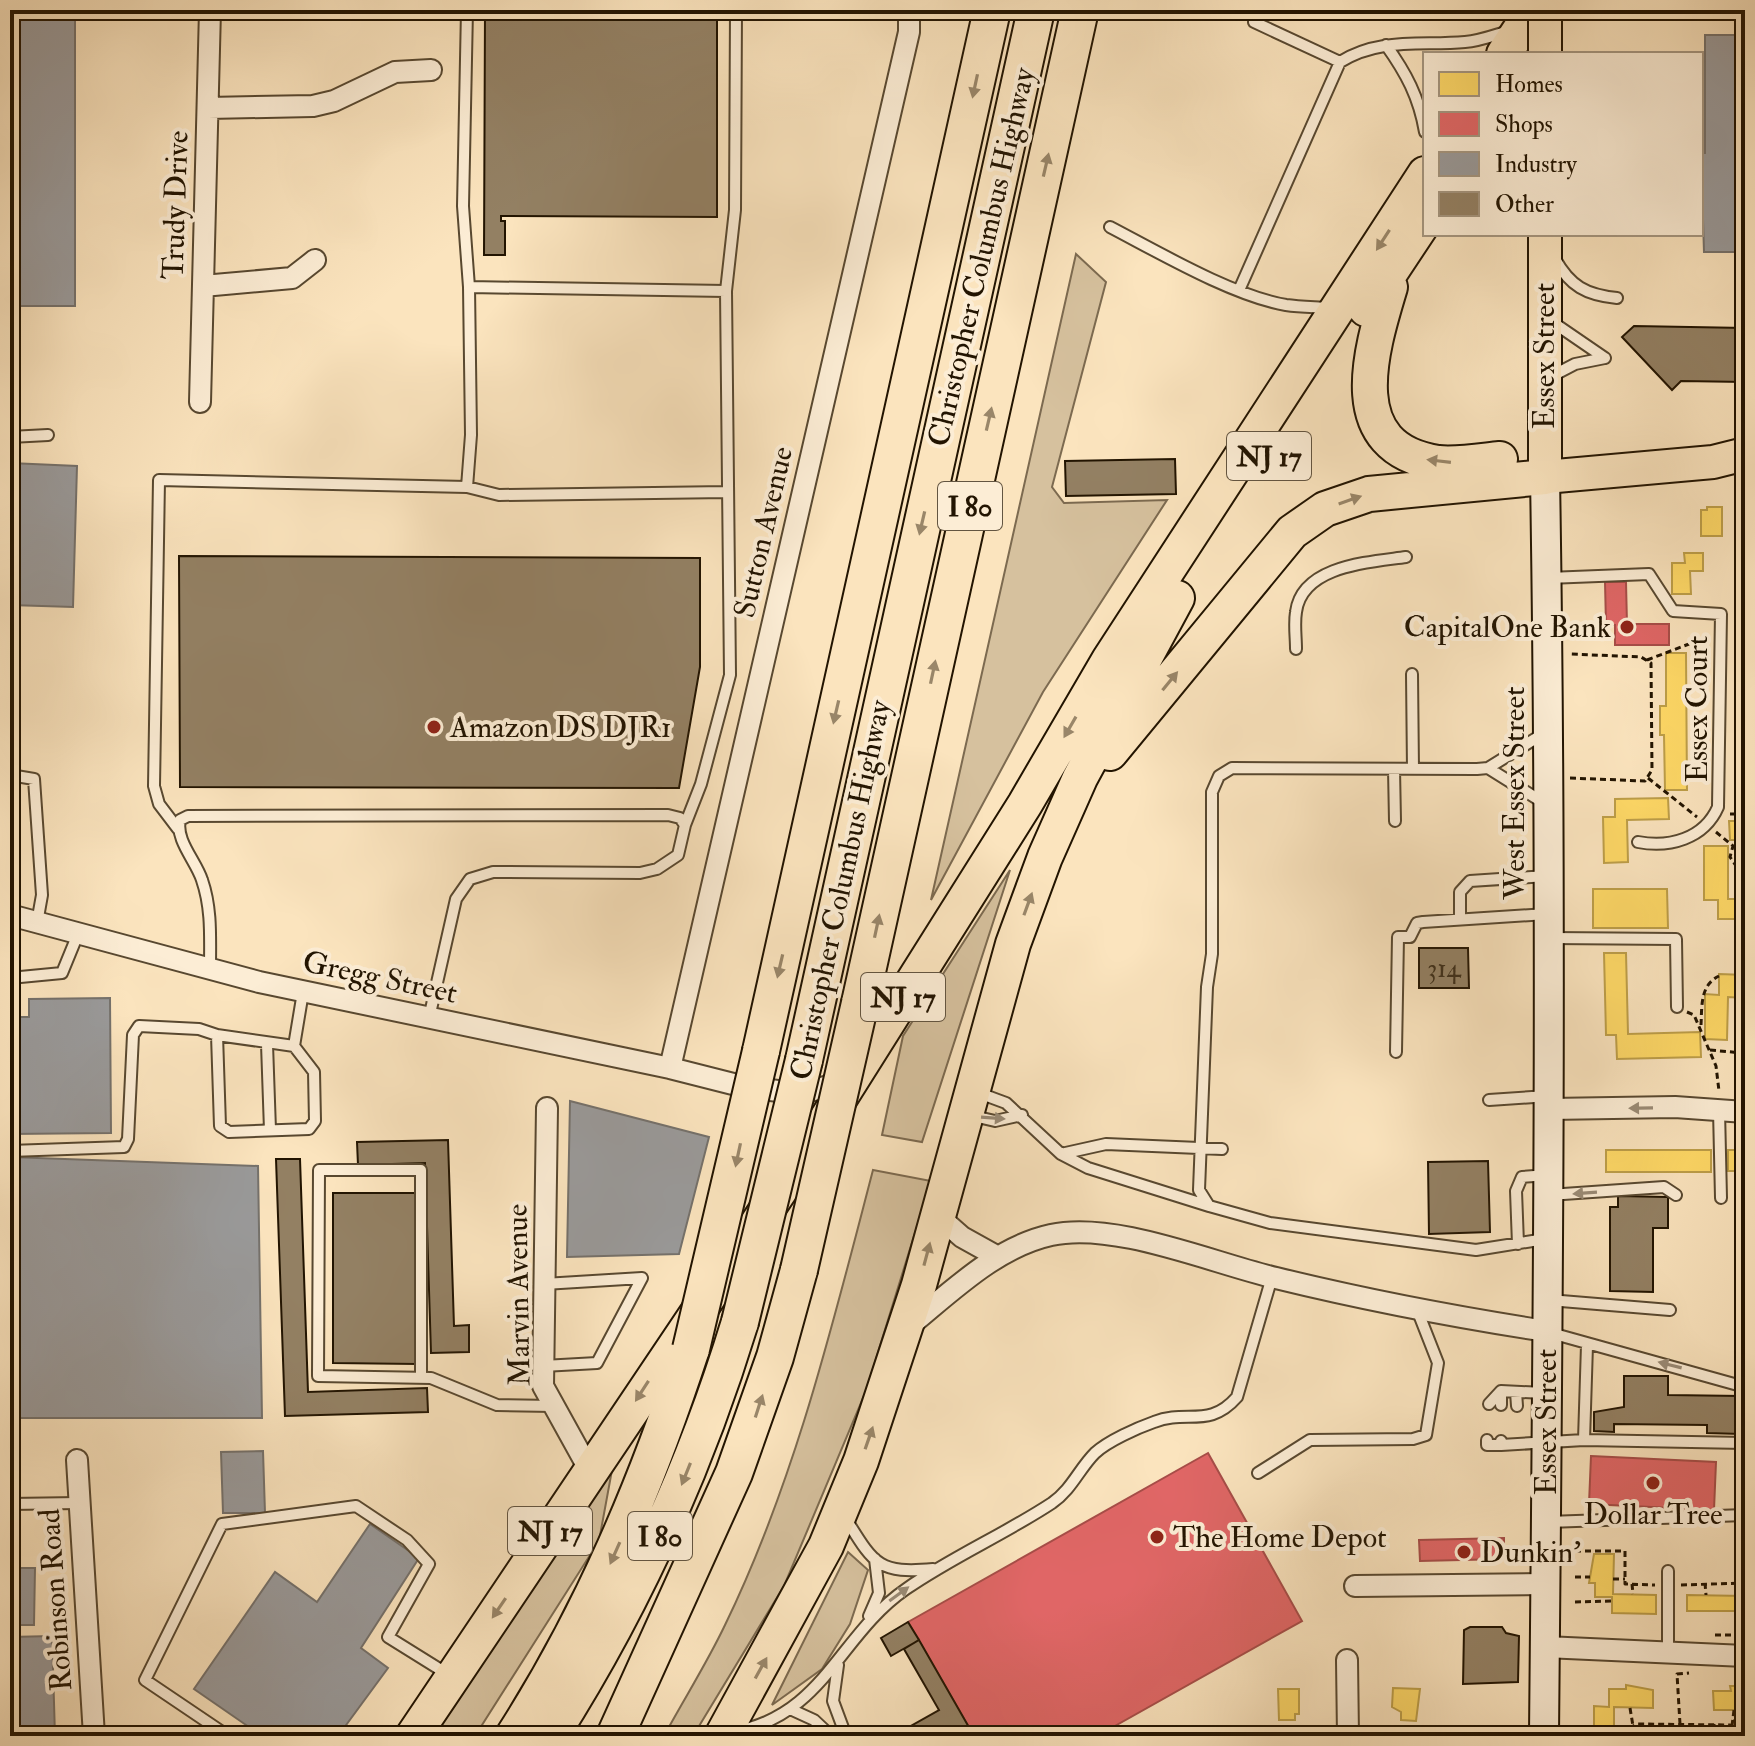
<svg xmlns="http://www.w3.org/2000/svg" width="1755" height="1746" font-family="'IM FELL Double Pica',serif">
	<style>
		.green { fill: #d6c19e; stroke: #7c6a50; stroke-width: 2 }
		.homes { fill: #ffd966; stroke: #bd9e48; stroke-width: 2 }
		.shops { fill: #e06666; stroke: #a74d48; stroke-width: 2 }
		.industry { fill: #999; stroke: #75716b; stroke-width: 2 }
		.building { fill: #938063; stroke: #221401; stroke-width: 2 }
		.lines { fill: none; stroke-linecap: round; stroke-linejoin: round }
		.service-casing { stroke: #584830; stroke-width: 14 }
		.minor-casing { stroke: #584830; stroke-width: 24 }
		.secondary-casing { stroke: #221401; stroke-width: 32 }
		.primary-casing { stroke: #221401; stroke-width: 36 }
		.trunk-casing { stroke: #221401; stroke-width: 38 }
		.motorway-casing { stroke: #221401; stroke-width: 40 }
		.path { stroke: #221401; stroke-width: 3; stroke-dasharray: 6 4; stroke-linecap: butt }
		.service { stroke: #fcedd5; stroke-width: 10 }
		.minor { stroke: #fcedd5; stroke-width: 20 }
		.secondary { stroke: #fcedd5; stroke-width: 28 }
		.primary { stroke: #fbe4be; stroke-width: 32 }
		.trunk { stroke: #fbe4be; stroke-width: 34 }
		.motorway { stroke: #fbe4be; stroke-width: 36 }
		.primary-bridge-casing { stroke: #221401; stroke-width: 36; stroke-linecap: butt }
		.motorway-bridge-casing { stroke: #221401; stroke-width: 40; stroke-linecap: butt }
		.primary-bridge { stroke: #fbe4be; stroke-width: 32 }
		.motorway-bridge { stroke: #fbe4be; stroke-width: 36 }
		.oneway { fill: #998669 }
		.oneway2 { fill: #9a8b76 }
		.poi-dot { fill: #8f2418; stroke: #fcedd5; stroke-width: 3 }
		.labels { text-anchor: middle; stroke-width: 8; stroke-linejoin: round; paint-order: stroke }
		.number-label { font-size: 26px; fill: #3e2f1a }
		.shield { fill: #fcedd5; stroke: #635541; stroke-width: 2 }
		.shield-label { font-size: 28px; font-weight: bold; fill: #221401 }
		.street-label { font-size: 30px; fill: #221401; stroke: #fcedd5 }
		.poi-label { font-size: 30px; fill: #221401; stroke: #fcedd5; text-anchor: start }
	</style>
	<rect width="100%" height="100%" fill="#fbe4be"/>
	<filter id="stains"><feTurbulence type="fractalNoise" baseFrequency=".0025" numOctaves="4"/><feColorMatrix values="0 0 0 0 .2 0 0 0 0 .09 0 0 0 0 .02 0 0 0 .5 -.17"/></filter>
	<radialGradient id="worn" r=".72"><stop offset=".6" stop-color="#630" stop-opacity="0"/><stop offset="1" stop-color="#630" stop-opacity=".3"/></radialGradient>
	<path class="green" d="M 1076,254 L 1106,282 L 1052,487 L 1064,503 L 1167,500 L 1043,692 L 931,900 Z
		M 1010,870 L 922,1142 L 882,1135 L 903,1036 Z
		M 873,1170 L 931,1181 L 866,1391 L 784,1586 L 693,1736 L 664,1736 C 684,1699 707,1663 725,1625 C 795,1481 833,1323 873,1170 Z
		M 612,1470 L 599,1541 L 475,1736 L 434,1736 Z
		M 848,1552 L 868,1570 L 850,1624 L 822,1669 L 772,1705 Z"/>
	<path class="homes" d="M 1738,503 L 1745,503 L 1745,528 L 1738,528 Z
		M 1707,507 L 1722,507 L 1722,536 L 1701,536 L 1701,510 L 1707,510 Z
		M 1684,553 L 1703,553 L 1703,571 L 1690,571 L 1691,594 L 1672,594 L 1672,563 L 1685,563 Z
		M 1735,621 L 1745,621 L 1745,782 L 1735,782 Z
		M 1666,653 L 1686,653 L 1687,790 L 1665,790 L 1664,735 L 1660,735 L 1660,706 L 1666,706 Z
		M 1668,798 L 1669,819 L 1627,820 L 1628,862 L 1604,863 L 1603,817 L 1615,817 L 1615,799 Z
		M 1729,821 L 1745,821 L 1745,840 L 1730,840 Z
		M 1704,846 L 1728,846 L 1728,899 L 1745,899 L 1745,919 L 1718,919 L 1718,900 L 1704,900 Z
		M 1593,889 L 1667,889 L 1668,928 L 1593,928 Z
		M 1604,953 L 1626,953 L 1628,1034 L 1700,1032 L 1701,1057 L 1617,1059 L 1616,1035 L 1606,1035 Z
		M 1719,974 L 1745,975 L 1745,998 L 1728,997 L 1727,1040 L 1705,1039 L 1705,994 L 1719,995 Z
		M 1606,1150 L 1711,1150 L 1711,1172 L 1606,1172 Z
		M 1728,1150 L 1745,1150 L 1745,1171 L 1728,1171 Z
		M 1594,1554 L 1614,1554 L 1613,1594 L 1656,1595 L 1656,1614 L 1612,1613 L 1612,1597 L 1595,1597 L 1595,1583 L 1589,1583 Z
		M 1687,1595 L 1745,1596 L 1745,1611 L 1687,1611 Z
		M 1626,1685 L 1653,1690 L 1653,1708 L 1614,1707 L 1614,1736 L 1594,1736 L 1594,1706 L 1609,1707 L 1609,1689 L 1626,1689 Z
		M 1730,1686 L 1740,1686 L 1741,1691 L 1745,1691 L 1745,1710 L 1714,1710 L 1713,1691 L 1731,1691 Z
		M 1393,1688 L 1420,1689 L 1416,1721 L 1401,1720 L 1401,1712 L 1392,1707 Z
		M 1278,1689 L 1299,1689 L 1299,1714 L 1295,1714 L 1295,1720 L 1279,1720 Z
		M 1393,1728 L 1424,1728 L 1424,1736 L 1393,1736 Z"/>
	<path class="shops" d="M 1605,582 L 1626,582 L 1627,624 L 1669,624 L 1669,645 L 1615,645 L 1615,625 L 1606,625 Z
		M 1208,1453 L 1302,1621 L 1097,1736 L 974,1736 L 908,1622 Z
		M 1591,1456 L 1716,1462 L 1714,1510 L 1589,1504 Z
		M 1504,1538 L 1504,1559 L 1420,1561 L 1419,1540 Z"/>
	<path class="industry" d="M 10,10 L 75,10 L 75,306 L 10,306 Z
		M 1705,35 L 1745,35 L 1745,252 L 1704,252 L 1701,153 L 1705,153 Z
		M 10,463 L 77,466 L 73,607 L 10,605 Z
		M 110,998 L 111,1133 L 10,1134 L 10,1017 L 29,1017 L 29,999 Z
		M 570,1101 L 709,1137 L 679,1254 L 567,1257 Z
		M 10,1157 L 258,1166 L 262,1418 L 10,1418 Z
		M 263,1451 L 265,1513 L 223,1513 L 221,1452 Z
		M 370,1524 L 419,1558 L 361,1648 L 388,1668 L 338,1736 L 262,1736 L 194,1689 L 275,1572 L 317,1602 Z
		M 10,1568 L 35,1568 L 34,1625 L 10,1625 Z
		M 52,1636 L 55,1736 L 10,1736 L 10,1637 Z"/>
	<path class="building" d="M 485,10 L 717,10 L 717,217 L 501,216 L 501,221 L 505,221 L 505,255 L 484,255 Z
		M 1634,326 L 1745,328 L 1745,382 L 1681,381 L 1672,390 L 1622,337 Z
		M 1175,459 L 1176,494 L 1066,496 L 1065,461 Z
		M 179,556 L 700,558 L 700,667 L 679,788 L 180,787 Z
		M 1419,948 L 1468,948 L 1469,988 L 1419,988 Z
		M 448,1140 L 454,1326 L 469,1325 L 469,1352 L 431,1353 L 425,1163 L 358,1165 L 357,1142 Z
		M 276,1159 L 300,1159 L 308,1392 L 427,1388 L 428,1412 L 285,1416 Z
		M 1488,1161 L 1490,1232 L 1429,1234 L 1428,1162 Z
		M 333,1193 L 417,1193 L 417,1364 L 333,1363 Z
		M 1618,1196 L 1668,1197 L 1668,1228 L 1653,1228 L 1653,1292 L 1610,1291 L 1610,1207 L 1618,1207 Z
		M 1624,1376 L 1668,1376 L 1668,1395 L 1741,1396 L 1741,1434 L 1707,1433 L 1707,1425 L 1614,1424 L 1614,1432 L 1594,1431 L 1594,1412 L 1624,1407 Z
		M 908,1622 L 919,1640 L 891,1656 L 881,1638 Z
		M 1470,1627 L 1502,1627 L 1506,1633 L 1519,1636 L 1518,1682 L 1463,1684 L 1464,1630 Z
		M 919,1640 L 974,1736 L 893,1736 L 939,1710 L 904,1649 Z"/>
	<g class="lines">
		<defs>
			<path id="service" d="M 467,10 L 463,206 L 469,287
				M 1254,22 L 1340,62
				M 1386,45 C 1406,73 1419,97 1425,132
				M 1110,227 C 1158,252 1233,296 1286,305 C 1300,307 1315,307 1329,308
				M 1555,259 C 1570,286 1586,295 1617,298
				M 1240,288 L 1340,62 C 1380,37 1422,46 1465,42 C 1480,41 1495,35 1509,31
				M 726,291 L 735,210 L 736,10
				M 1551,321 L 1605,358
				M 1552,376 L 1575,364 L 1605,358
				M 10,437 L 48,435
				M 467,487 L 471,435 L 469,287 L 726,291 L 730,675 L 701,784 L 685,825
				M 1548,578 L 1649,574 L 1673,611 L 1721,614 L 1718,807 C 1704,839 1669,848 1638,842
				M 1296,649 C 1296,637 1294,624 1296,612 C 1302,565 1371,562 1406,557
				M 1412,674 L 1413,769
				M 1488,768 L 1544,803
				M 1394,769 L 1395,821
				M 10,775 L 34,779 L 42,895 L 37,923
				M 178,829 L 159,804 L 154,786 L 159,480 L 467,487 L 499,495 L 727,492
				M 1460,919 L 1460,892 L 1470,881 L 1547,876
				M 1551,938 L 1676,939 L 1677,1007
				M 210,969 C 210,938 212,909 202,880 C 196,861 175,840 180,820 L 188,816 L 668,815 L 680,818 L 685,825 L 678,855 L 657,869 L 640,873 L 493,872 L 470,879 L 456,899 L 429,1018
				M 10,978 L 62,973 L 78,934
				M 217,1035 L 294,1046
				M 267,1044 L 270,1130
				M 1396,1052 L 1398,937 L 1410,937 L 1417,923 L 1423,922 L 1547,914
				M 979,1093 L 1006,1103 L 1061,1154 L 1088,1168 L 1209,1206
				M 1489,1100 L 1548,1096
				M 1719,1110 L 1721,1198
				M 969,1115 L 995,1121 L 1022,1115
				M 10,1151 L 124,1147 L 128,1139 L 133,1035 L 139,1026 L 199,1029 L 217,1035 L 220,1126 L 229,1132 L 309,1129 L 315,1121 L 314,1072 L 294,1046 L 303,992
				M 1061,1154 L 1106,1144 L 1222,1149
				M 1549,1195 L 1664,1187 L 1676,1195
				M 1545,1239 L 1476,1250 L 1270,1223 L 1209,1206 L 1199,1190 L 1207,987 L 1212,954 L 1212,792 L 1219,776 L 1232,768 L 1477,769 L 1488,768 L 1546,732
				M 1518,1244 L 1516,1191 L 1522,1177 L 1548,1175
				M 1549,1300 L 1670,1310
				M 1551,1333 L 1745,1387
				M 543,1366 L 597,1363 L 642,1278 L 544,1284
				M 421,1378 L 421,1170 L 319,1170 L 318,1376 L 431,1378 L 497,1405 L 553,1406
				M 1516,1392 L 1517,1406
				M 1489,1404 L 1501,1391
				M 1501,1405 L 1501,1391 L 1544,1393
				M 1487,1440 L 1487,1445 L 1501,1445
				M 1584,1440 L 1587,1345
				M 1501,1441 L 1501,1445 L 1584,1440 L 1745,1443
				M 1258,1473 L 1310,1440 L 1413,1439 L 1426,1435 L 1438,1363 L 1418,1312
				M 10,1504 L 79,1503
				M 846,1519 C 874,1564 878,1574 933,1569
				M 1548,1522 L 1745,1515
				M 869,1616 L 879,1593 L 875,1559
				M 1668,1652 L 1668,1571
				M 838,1665 L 833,1701 L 846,1736
				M 790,1709 L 814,1720 L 831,1736
				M 733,1732 C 824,1716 839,1635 906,1589 C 952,1557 1005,1534 1052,1503 C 1072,1489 1079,1469 1095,1453 C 1108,1441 1137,1428 1154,1422 C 1187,1409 1209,1429 1237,1397 L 1272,1277
				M 228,1736 L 145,1680 L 222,1524 L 356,1506 L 407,1540 L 429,1564 L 388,1637 L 449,1675"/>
			<path id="minor" d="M 208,108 L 313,106 L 334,101 L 395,72 L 431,70
				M 203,286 L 292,278 L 315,260
				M 200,402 L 210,10
				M 10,915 L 259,982 L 670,1068 L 741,1086 L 800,1094 L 828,1086 L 844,1074
				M 670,1068 L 909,32 L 909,10
				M 547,1108 L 543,1386 L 590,1471
				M 1550,1109 L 1675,1107 L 1745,1112
				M 937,1215 L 962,1237 L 998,1257
				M 908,1327 C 951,1292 996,1247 1051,1235 C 1115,1221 1212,1263 1276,1278 C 1366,1300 1455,1317 1546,1331
				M 77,1460 L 94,1736
				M 1355,1586 L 1545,1584
				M 1545,1647 L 1745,1656
				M 1347,1660 L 1348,1736"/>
			<path id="secondary" d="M 1544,1736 C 1548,1316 1552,897 1545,477"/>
			<path id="primary" d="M 1545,234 L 1545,477 L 1713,462 L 1745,454"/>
			<path id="trunk" d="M 1504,54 L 1533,10
				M 1390,287 C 1370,353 1341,448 1438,463 C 1457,465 1481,461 1500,459
				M 1366,309 L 1425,220
				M 1110,753 L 1292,532 L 1325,509 L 1369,494 L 1545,477
				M 413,1736 L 811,1144 L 1025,804 L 1109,660 L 1425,174
				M 722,1736 L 826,1546 L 861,1461 L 919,1285 L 1013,944 L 1045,857 L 1080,778 L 1177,598"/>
			<path id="motorway" d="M 860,1003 L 1080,10
				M 761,1051 L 992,10
				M 804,1060 L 1036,10
				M 514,1736 C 592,1614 646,1486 691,1349
				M 550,1736 C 633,1606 695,1469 740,1322
				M 615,1736 L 734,1473 L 775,1357 L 799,1270"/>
		</defs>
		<use href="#service" class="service-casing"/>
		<use href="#minor" class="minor-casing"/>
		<use href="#secondary" class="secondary-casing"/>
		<use href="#primary" class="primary-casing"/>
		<use href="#trunk" class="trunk-casing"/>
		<use href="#motorway" class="motorway-casing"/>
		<path class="path" d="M 1647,660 L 1689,644
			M 1570,778 L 1645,781 L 1652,770 L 1651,663 L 1641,657 L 1571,654
			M 1648,778 L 1697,817
			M 1741,785 L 1745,785
			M 1730,814 L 1745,814
			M 1716,832 L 1733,846 L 1730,857 L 1745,879
			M 1687,1012 L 1694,1015 L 1716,1066 L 1719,1091
			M 1701,1025 C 1702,1006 1700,985 1719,976
			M 1710,1050 L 1742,1053
			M 1744,1092 L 1745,1035
			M 1575,1551 L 1625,1551 L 1625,1584 L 1655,1585
			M 1575,1577 L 1590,1577
			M 1613,1579 L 1625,1579
			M 1705,1583 L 1706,1595
			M 1743,1583 L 1743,1596
			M 1632,1584 L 1633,1594
			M 1681,1585 L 1745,1583
			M 1575,1602 L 1612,1601
			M 1715,1635 L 1745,1635
			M 1630,1708 L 1633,1726
			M 1734,1721 L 1745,1713
			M 1650,1724 L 1651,1736
			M 1680,1724 L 1677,1674 L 1689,1673
			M 1682,1724 L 1683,1736
			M 1714,1724 L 1714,1736
			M 1732,1726 L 1734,1710
			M 1614,1732 L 1624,1733
			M 1624,1736 L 1626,1730 L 1637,1724 L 1730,1725 L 1739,1736"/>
		<use href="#service" class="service"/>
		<use href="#minor" class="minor"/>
		<use href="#secondary" class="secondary"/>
		<use href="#primary" class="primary"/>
		<use href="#trunk" class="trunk"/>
		<use href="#motorway" class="motorway"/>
		<defs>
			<path id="primary-bridge" d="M 1545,54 L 1545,10"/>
			<path id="motorway-bridge" d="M 799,1270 L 860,1003
				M 740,1322 L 804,1060
				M 691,1349 L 761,1051"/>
		</defs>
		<use href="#primary-bridge" class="primary-bridge-casing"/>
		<use href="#motorway-bridge" class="motorway-bridge-casing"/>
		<use href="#primary-bridge" class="primary-bridge"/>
		<use href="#motorway-bridge" class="motorway-bridge"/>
	</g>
	<defs><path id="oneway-solid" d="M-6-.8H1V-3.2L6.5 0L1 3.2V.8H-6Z" transform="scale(2)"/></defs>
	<g class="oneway">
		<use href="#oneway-solid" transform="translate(975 86) rotate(102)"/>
		<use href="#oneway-solid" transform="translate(1046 165) rotate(-77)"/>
		<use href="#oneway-solid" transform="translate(1383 240) rotate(123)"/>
		<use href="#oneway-solid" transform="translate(989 419) rotate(-77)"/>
		<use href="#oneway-solid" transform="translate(1439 461) rotate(-173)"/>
		<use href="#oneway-solid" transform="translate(1350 500) rotate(-19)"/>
		<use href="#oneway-solid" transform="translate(922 523) rotate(103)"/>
		<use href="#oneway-solid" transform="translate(933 672) rotate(-78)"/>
		<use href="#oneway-solid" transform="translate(1170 681) rotate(-51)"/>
		<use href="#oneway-solid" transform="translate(836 712) rotate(103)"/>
		<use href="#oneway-solid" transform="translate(1070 727) rotate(120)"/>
		<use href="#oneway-solid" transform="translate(1028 904) rotate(-70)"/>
		<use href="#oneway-solid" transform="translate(877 926) rotate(-78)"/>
		<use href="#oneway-solid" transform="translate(780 966) rotate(103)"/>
		<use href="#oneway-solid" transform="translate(738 1155) rotate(102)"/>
		<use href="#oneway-solid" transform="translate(927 1254) rotate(-75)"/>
		<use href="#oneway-solid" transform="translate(642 1391) rotate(123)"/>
		<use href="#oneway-solid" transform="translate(759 1406) rotate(-72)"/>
		<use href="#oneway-solid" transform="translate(869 1438) rotate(-71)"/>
		<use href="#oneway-solid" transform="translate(686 1474) rotate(112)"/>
		<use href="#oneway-solid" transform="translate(615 1553) rotate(114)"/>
		<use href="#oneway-solid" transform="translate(499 1608) rotate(124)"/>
		<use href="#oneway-solid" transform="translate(761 1668) rotate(-61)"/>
	</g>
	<g class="oneway2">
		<use href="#oneway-solid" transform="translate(1641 1108) rotate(179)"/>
		<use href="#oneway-solid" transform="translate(993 1118) rotate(4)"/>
		<use href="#oneway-solid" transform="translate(1585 1193) rotate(176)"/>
		<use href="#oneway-solid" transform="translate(1670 1365) rotate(-166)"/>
		<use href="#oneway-solid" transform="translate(899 1594) rotate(-36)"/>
	</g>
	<g class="poi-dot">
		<circle cx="1627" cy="627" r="8"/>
		<circle cx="434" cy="727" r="8"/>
		<circle cx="1653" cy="1483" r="8"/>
		<circle cx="1157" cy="1537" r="8"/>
		<circle cx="1464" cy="1552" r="8"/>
	</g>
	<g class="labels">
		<g class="number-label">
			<text x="1444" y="977">314</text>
		</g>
		<g class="shield">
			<rect x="1227" y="432" width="84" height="48" rx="6"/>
			<rect x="938" y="482" width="64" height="48" rx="6"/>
			<rect x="861" y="973" width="84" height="48" rx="6"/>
			<rect x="508" y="1507" width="84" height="48" rx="6"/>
			<rect x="628" y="1512" width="64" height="48" rx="6"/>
		</g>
		<g class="shield-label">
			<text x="1269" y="466">NJ 17</text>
			<text x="970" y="516">I 80</text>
			<text x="903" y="1007">NJ 17</text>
			<text x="550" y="1541">NJ 17</text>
			<text x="660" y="1546">I 80</text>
		</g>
		<g class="street-label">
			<text transform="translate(175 205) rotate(-88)" y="10">Trudy Drive</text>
			<text transform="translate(981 257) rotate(-77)" y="10">Christopher Columbus Highway</text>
			<text transform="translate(1544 356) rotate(-90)" y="10">Essex Street</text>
			<text transform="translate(763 532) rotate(-77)" y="10">Sutton Avenue</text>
			<text transform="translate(1697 709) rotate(-90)" y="10">Essex Court</text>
			<text transform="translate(1514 793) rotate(-90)" y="10">West Essex Street</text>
			<text transform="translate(840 890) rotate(-78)" y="10">Christopher Columbus Highway</text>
			<text transform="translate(380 977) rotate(12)" y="10">Gregg Street</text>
			<text transform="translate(518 1295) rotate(-91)" y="10">Marvin Avenue</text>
			<text transform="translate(1546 1422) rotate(-90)" y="10">Essex Street</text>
			<text transform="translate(55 1600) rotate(-94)" y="10">Robinson Road</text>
		</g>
		<g class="poi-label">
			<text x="1611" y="637" text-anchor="end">CapitalOne Bank</text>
			<text x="450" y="737">Amazon DS DJR1</text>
			<text x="1653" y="1524" text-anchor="middle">Dollar Tree</text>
			<text x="1173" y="1547">The Home Depot</text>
			<text x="1480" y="1562">Dunkin'</text>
		</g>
	</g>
	<rect width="1755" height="1746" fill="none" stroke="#fbe4be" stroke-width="40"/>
	<rect x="12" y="12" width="1731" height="1722" fill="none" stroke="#221401" stroke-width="4"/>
	<rect x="20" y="20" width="1715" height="1706" fill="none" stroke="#221401" stroke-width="2"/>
	<rect x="1423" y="52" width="280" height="184" fill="#fcedd5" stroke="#a59680" stroke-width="2"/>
	<rect x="1439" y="72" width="40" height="24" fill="#ffd966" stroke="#a59680" stroke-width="2"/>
	<text x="1495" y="92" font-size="24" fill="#221401">Homes</text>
	<rect x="1439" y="112" width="40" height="24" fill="#e06666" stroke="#a59680" stroke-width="2"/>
	<text x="1495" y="132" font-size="24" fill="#221401">Shops</text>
	<rect x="1439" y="152" width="40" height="24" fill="#999999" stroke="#a59680" stroke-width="2"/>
	<text x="1495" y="172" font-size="24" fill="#221401">Industry</text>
	<rect x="1439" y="192" width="40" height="24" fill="#938063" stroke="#a59680" stroke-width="2"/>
	<text x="1495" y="212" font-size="24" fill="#221401">Other</text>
	<rect width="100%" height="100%" filter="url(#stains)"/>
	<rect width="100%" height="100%" fill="url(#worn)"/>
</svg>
